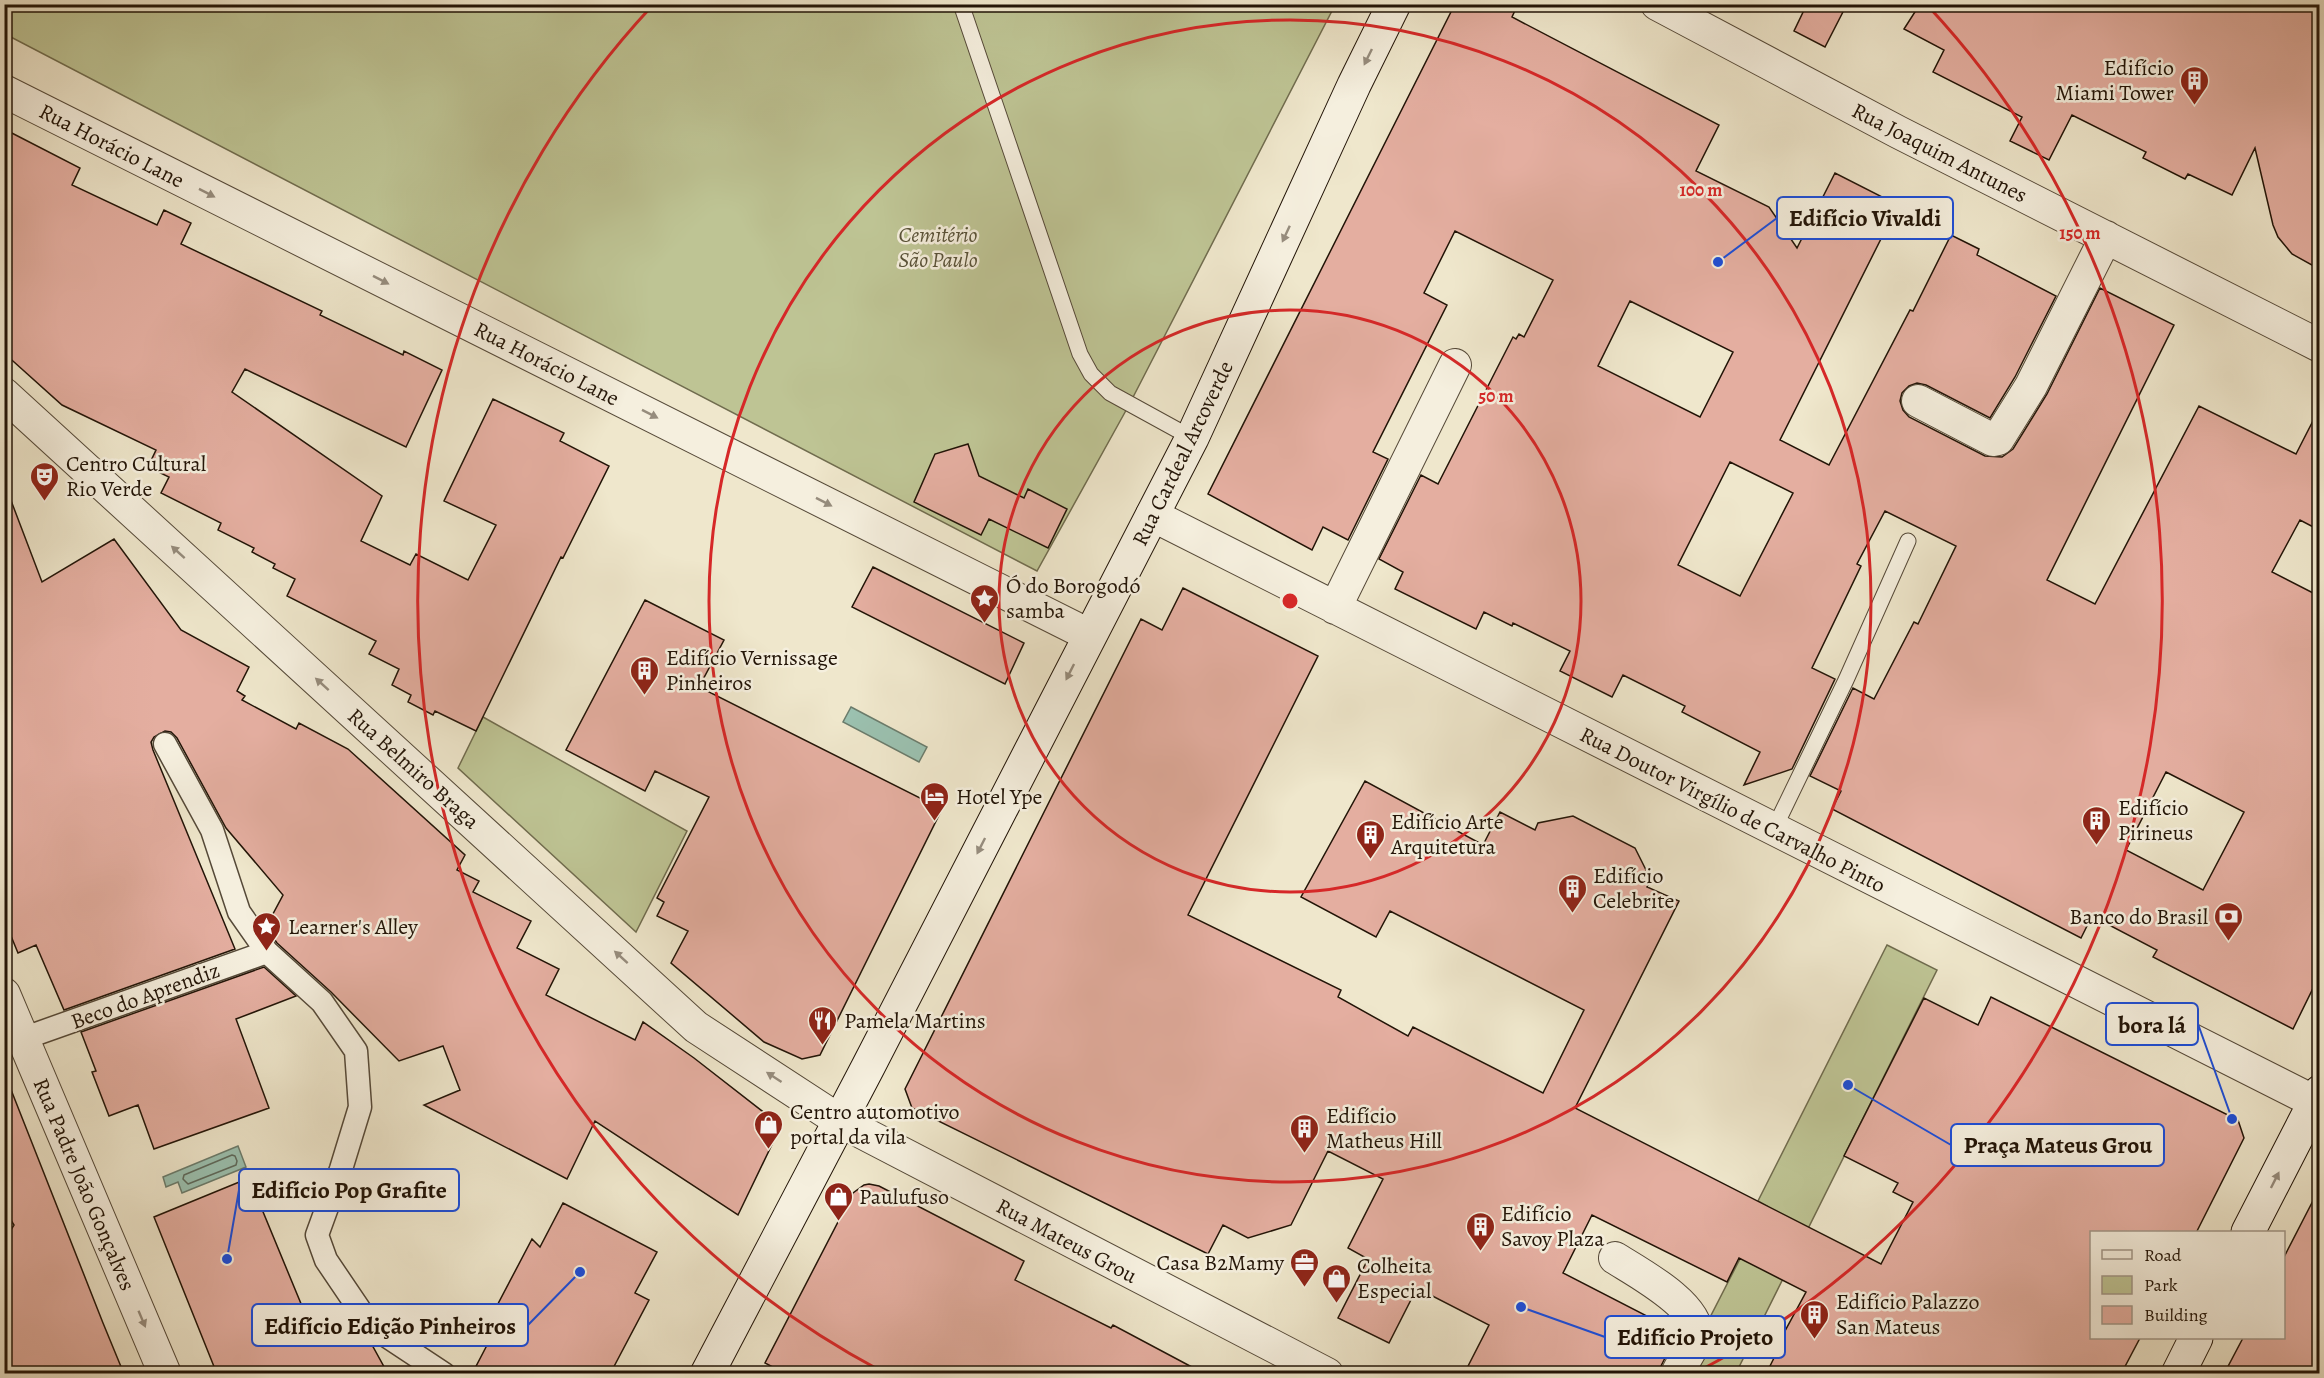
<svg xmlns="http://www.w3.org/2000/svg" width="2324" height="1378" font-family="Alegreya,serif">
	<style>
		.green { fill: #bec494; stroke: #706c4e; stroke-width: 1.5 }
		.water { fill: #9bc1b0; stroke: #6b7c6c; stroke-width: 1.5 }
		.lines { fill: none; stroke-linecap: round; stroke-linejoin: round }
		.shore { stroke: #5e6a5c; stroke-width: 1.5 }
		.building { fill: #e4aea0; stroke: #221407; stroke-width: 1.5; fill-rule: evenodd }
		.service-casing { stroke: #554938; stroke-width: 17 }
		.pedestrian-casing { stroke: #554938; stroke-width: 25 }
		.minor-casing { stroke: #554938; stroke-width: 34 }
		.secondary-casing { stroke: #221407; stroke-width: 35 }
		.service { stroke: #f5efde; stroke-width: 15 }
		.pedestrian { stroke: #f5efde; stroke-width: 22 }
		.minor { stroke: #f5efde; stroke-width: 32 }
		.secondary { stroke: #f5efde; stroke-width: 33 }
		.oneway { fill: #968c7d }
		.ring { fill: none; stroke: #d62828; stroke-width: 3 }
		.labels { text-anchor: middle; stroke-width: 5; stroke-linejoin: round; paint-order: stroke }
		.poi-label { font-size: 22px; fill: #221407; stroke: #f5efde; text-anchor: start }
		.street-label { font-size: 22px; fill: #221407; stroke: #f5efde }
		.park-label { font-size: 22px; font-style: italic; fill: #595238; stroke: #f5efde }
		.centre { fill: #d62828; stroke: #f5efde; stroke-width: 3 }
		.ring-label { font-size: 18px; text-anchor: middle; font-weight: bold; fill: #d62828; stroke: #f5efde; stroke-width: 5; stroke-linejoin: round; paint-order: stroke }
		.leader { fill: none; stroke: #1d4ed8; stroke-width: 2 }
		.callout-dot { fill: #1d4ed8; stroke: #f5efde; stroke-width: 2 }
		.callout { fill: #f5efde; stroke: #1d4ed8; stroke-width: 2 }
		.callout-label { font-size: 24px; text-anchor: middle; font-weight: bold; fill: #221407 }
	</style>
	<rect width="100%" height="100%" fill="#efe7cc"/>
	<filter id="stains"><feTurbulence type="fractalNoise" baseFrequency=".00333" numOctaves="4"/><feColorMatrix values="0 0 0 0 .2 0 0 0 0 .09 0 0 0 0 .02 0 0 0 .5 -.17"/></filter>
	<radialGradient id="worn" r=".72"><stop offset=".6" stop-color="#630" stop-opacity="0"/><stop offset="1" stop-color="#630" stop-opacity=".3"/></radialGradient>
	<path class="green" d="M 4,5 L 1335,5 L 1129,405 L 1037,571 L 5,34 Z
		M 483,717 L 687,831 L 636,932 L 458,768 Z
		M 1887,945 L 1937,970 L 1736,1373 L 1681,1374 L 1767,1206 L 1758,1201 Z"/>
	<path class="water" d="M 851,707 L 927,747 L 919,762 L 843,722 Z
		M 238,1146 L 246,1167 L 182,1193 L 178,1182 L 166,1187 L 163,1177 Z"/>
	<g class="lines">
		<path class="shore" d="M 232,1155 L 235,1156 L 237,1161 L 236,1165 L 188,1184 L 183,1179 L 184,1175 Z"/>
	</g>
	<path class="building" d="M 1455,4 L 1518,4 L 1512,17 L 1719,125 L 1696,171 L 1769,207 L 1797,248 L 1835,173 L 1898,205 L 1780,440 L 1829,465 L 1910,310 L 1913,311 L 1951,235 L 1979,249 L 1977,255 L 2056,296 L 2015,377 L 1990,418 L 1926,385 L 1917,383 L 1909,386 L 1902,393 L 1900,401 L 1903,410 L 1909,417 L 1985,456 L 2002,457 L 2013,449 L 2047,394 L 2100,288 L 2174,325 L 2047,580 L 2095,604 L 2199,406 L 2296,454 L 2319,409 L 2319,530 L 2300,520 L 2272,572 L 2319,596 L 2319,976 L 2293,1029 L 2153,957 L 2157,950 L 2092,916 L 2081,938 L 1832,809 L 1841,791 L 1810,776 L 1853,688 L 1874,699 L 1914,622 L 1918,624 L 1956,546 L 1885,511 L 1857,564 L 1861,566 L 1812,668 L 1835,679 L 1792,769 L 1744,785 L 1760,752 L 1682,712 L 1685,706 L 1623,675 L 1612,697 L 1560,671 L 1570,651 L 1513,623 L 1512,626 L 1484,612 L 1476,629 L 1395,589 L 1403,572 L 1379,559 L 1421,475 L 1438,484 L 1513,337 L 1516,339 L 1519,334 L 1524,337 L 1553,280 L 1455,231 L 1424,293 L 1447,305 L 1373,452 L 1388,459 L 1348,540 L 1323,527 L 1312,550 L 1208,494 ZM 1630,301 L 1733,352 L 1700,417 L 1598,366 ZM 1730,462 L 1793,493 L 1740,596 L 1678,565 ZM 2166,772 L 2244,812 L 2203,890 L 2126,850 Z
		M 1807,4 L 1847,4 L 1825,47 L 1794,31 Z
		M 1920,4 L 2319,4 L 2319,269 L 2292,254 L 2278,237 L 2273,225 L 2255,148 L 2232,195 L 2188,174 L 2185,179 L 2143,158 L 2146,152 L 2072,115 L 2049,160 L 2010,141 L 2022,117 L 1933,72 L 1944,50 L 1904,29 Z
		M 4,129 L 80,168 L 72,185 L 157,225 L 164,210 L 191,223 L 181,244 L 322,311 L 320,315 L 403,355 L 404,351 L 442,370 L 406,447 L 245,369 L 232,392 L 382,496 L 361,541 L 410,565 L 416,554 L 468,580 L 496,525 L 444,501 L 493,399 L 564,433 L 560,441 L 609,466 L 563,558 L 561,557 L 476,731 L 435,711 L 433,715 L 408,702 L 411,695 L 392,685 L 399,669 L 369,654 L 376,641 L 287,596 L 295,579 L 273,568 L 275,564 L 252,552 L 254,548 L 218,530 L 221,523 L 161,493 L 169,477 L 148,467 L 156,450 L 62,405 L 4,353 Z
		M 968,444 L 979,476 L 1024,498 L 1028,489 L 1067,509 L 1048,548 L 989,519 L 981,535 L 914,502 L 935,454 Z
		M 7,490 L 42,582 L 114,539 L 181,630 L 249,667 L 237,691 L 245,696 L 242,700 L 296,729 L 299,723 L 348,749 L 465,855 L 457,870 L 479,881 L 473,892 L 531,921 L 517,948 L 559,969 L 546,995 L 635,1040 L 643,1022 L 694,1058 L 775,1121 L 778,1132 L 738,1215 L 595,1121 L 567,1179 L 424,1105 L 460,1090 L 443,1046 L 399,1061 L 331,992 L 277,943 L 266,927 L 283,895 L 226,828 L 177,738 L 171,732 L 165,731 L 154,737 L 151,742 L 153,750 L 235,949 L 64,1010 L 36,945 L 18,953 L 4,919 L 4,491 Z
		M 873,567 L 1024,643 L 1005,684 L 852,607 Z
		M 1183,588 L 1318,656 L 1188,915 L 1341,990 L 1338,997 L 1408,1036 L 1413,1027 L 1543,1093 L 1584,1010 L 1390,911 L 1376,937 L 1301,897 L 1365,781 L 1483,845 L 1500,812 L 1535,830 L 1538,823 L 1573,816 L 1635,848 L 1651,880 L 1647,887 L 1679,901 L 1575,1108 L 1881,1264 L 1913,1202 L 1893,1192 L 1898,1183 L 1844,1156 L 1924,998 L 1978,1025 L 1991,997 L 2238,1120 L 2244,1138 L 2196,1233 L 2091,1233 L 2091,1338 L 2140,1338 L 2121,1374 L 1766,1374 L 1775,1356 L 1772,1355 L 1806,1292 L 1739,1258 L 1727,1282 L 1592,1215 L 1563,1273 L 1678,1332 L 1661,1366 L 1659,1374 L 1464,1374 L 1489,1325 L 1417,1288 L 1389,1343 L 1338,1318 L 1368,1259 L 1348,1248 L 1383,1179 L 1328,1151 L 1291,1225 L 1248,1238 L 1223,1225 L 1208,1254 L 912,1108 L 905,1089 L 1141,619 L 1162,630 Z
		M 645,600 L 724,640 L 699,687 L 942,809 L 820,1055 L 802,1059 L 764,1042 L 671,963 L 688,931 L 657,916 L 664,902 L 657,898 L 709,797 L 655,771 L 645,791 L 566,750 Z
		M 264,967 L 296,996 L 236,1019 L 269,1108 L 154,1149 L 138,1105 L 109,1116 L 92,1072 L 96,1071 L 81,1032 Z
		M 6,1077 L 103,1323 L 124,1374 L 4,1374 L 4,1241 L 14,1225 L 4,1209 L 4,1078 Z
		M 249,1178 L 309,1323 L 340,1310 L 372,1345 L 388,1374 L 217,1374 L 154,1217 Z
		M 869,1184 L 879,1186 L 1024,1261 L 1015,1280 L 1111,1328 L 1113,1325 L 1205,1374 L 786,1374 L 765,1363 L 853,1193 L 864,1185 Z
		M 2319,1189 L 2319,1374 L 2224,1374 L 2243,1338 L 2283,1338 L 2283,1259 Z
		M 563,1203 L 657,1252 L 635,1293 L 649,1300 L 610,1374 L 472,1374 L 498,1324 L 490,1319 L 532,1239 L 540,1247 Z"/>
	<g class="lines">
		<defs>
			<path id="service" d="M 961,4 L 1080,354 L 1091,374 L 1110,393 L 1192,438
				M 1774,829 L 1846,680 L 1908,541"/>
			<path id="pedestrian" d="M 165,744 L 212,830 L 239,912 L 267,952
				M 22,1039 L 267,952 L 322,1002 L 356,1051 L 360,1107 L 341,1169 L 317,1235 L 326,1260 L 370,1325 L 444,1374"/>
			<path id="minor" d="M 1657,4 L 1898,132 L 2320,346
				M 4,91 L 1089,635
				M 4,394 L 696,1027 L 840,1121 L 1327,1374
				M 1918,401 L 1993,440 L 1998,439 L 2031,386 L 2106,237
				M 1152,515 L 2315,1102
				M 1335,608 L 1455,365
				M 4,994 L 165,1374
				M 1615,1258 C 1637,1272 1701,1306 1696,1336 C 1695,1346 1681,1364 1677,1374"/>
			<path id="secondary" d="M 2248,1232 L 2320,1092
				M 707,1374 L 868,1067 L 1192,438 L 1354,85 L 1394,4
				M 2178,1374 L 2196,1338"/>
		</defs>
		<use href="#service" class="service-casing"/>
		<use href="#pedestrian" class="pedestrian-casing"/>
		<use href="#minor" class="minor-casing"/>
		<use href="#secondary" class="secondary-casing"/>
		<use href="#service" class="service"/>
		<use href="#pedestrian" class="pedestrian"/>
		<use href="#minor" class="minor"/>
		<use href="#secondary" class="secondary"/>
	</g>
	<defs><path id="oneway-solid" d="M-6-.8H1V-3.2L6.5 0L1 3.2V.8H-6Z" transform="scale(1.5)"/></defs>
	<g class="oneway">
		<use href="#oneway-solid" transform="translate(1368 57) rotate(116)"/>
		<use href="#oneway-solid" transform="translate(207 193) rotate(27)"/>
		<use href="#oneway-solid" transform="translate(1286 234) rotate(115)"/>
		<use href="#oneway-solid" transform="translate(381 280) rotate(27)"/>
		<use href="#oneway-solid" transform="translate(650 414) rotate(27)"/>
		<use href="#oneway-solid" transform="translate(824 502) rotate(27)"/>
		<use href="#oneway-solid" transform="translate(178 552) rotate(-138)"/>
		<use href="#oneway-solid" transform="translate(1070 672) rotate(117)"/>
		<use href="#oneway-solid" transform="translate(322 684) rotate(-138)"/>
		<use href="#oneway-solid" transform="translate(981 846) rotate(117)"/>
		<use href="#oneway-solid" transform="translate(621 957) rotate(-138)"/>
		<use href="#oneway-solid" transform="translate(774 1077) rotate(-147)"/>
		<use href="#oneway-solid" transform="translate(2275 1180) rotate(-63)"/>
		<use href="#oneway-solid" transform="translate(142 1319) rotate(67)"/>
	</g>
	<g class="ring">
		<circle cx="1290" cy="601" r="291"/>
		<circle cx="1290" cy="601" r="581"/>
		<path d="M881 1371A872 872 0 0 1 652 6M1928 6A872 872 0 0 1 1699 1371"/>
	</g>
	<defs>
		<symbol id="building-pin" viewBox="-11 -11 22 30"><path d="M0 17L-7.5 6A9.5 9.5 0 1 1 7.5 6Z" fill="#8f2418" stroke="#f5efde"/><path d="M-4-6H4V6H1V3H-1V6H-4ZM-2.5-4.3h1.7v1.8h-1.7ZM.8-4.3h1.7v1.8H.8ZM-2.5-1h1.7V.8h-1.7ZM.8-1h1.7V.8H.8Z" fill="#fff"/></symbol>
		<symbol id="theatre-pin" viewBox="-11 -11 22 30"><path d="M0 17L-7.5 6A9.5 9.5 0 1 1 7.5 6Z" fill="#8f2418" stroke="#f5efde"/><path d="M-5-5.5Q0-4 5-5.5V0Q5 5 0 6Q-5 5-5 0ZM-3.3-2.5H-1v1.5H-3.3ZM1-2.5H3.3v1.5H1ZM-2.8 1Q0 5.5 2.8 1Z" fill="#fff"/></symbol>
		<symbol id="sight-pin" viewBox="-11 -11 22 30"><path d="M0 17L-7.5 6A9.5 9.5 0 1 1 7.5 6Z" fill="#8f2418" stroke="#f5efde"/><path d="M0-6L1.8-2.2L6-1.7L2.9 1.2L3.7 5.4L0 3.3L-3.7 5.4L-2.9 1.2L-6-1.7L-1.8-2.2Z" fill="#fff"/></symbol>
		<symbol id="hotel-pin" viewBox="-11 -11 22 30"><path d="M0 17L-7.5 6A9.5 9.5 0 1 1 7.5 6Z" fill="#8f2418" stroke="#f5efde"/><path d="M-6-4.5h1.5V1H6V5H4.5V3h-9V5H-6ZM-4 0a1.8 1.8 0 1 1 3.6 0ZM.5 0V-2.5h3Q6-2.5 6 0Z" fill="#fff"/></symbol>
		<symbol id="bank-pin" viewBox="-11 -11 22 30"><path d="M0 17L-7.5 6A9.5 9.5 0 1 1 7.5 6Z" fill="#8f2418" stroke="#f5efde"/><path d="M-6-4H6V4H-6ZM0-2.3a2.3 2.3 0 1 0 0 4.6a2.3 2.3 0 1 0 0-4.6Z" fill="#fff"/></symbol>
		<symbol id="restaurant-pin" viewBox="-11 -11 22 30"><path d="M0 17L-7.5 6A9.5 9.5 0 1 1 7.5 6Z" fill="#8f2418" stroke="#f5efde"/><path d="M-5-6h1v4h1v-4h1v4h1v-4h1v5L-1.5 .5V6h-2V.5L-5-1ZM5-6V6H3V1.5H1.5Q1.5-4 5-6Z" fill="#fff"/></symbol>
		<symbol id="shop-pin" viewBox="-11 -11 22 30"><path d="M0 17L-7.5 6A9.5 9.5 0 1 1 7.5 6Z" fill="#8f2418" stroke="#f5efde"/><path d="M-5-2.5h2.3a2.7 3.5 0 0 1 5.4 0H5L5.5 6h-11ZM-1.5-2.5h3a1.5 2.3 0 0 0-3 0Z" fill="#fff"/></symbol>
		<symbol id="office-pin" viewBox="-11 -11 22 30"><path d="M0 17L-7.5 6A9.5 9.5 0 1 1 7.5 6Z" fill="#8f2418" stroke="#f5efde"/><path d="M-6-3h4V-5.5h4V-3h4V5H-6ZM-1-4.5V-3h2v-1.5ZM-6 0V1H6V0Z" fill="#fff"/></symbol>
	</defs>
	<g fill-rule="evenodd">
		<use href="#building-pin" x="2178" y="64" width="33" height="45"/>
		<use href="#theatre-pin" x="28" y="460" width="33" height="45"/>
		<use href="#sight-pin" x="968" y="582" width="33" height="45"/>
		<use href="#building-pin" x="628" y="654" width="33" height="45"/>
		<use href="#hotel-pin" x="918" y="780" width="33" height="45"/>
		<use href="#building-pin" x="2080" y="804" width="33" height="45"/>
		<use href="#building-pin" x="1354" y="818" width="33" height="45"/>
		<use href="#building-pin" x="1556" y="872" width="33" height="45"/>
		<use href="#bank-pin" x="2212" y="900" width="33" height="45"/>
		<use href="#sight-pin" x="250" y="910" width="33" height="45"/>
		<use href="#restaurant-pin" x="806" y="1004" width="33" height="45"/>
		<use href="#shop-pin" x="752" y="1108" width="33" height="45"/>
		<use href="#building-pin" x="1288" y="1112" width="33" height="45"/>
		<use href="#shop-pin" x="822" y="1180" width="33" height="45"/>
		<use href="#building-pin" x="1464" y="1210" width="33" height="45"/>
		<use href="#office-pin" x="1288" y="1246" width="33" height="45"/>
		<use href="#shop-pin" x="1320" y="1262" width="33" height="45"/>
		<use href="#building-pin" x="1798" y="1298" width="33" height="45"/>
	</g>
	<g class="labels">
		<g class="poi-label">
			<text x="2174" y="75" text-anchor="end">Edifício<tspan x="2174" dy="25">Miami Tower</tspan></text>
			<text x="66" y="471">Centro Cultural<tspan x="66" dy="25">Rio Verde</tspan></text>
			<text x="1006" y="593">Ó do Borogodó<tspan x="1006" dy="25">samba</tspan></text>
			<text x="666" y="665">Edifício Vernissage<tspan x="666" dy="25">Pinheiros</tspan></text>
			<text x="956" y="804">Hotel Ype</text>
			<text x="2118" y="815">Edifício<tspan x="2118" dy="25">Pirineus</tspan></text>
			<text x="1391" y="829">Edifício Arte<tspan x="1391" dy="25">Arquitetura</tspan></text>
			<text x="1593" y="883">Edifício<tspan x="1593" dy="25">Celebrite</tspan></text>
			<text x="2208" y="924" text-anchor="end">Banco do Brasil</text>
			<text x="288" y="934">Learner's Alley</text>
			<text x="844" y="1028">Pamela Martins</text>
			<text x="790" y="1119">Centro automotivo<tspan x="790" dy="25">portal da vila</tspan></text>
			<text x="1326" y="1123">Edifício<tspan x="1326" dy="25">Matheus Hill</tspan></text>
			<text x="859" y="1204">Paulufuso</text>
			<text x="1501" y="1221">Edifício<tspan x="1501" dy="25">Savoy Plaza</tspan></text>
			<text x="1284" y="1270" text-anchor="end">Casa B2Mamy</text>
			<text x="1357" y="1273">Colheita<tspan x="1357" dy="25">Especial</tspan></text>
			<text x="1836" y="1309">Edifício Palazzo<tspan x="1836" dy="25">San Mateus</tspan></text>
		</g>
		<g class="street-label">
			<text transform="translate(112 145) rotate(27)" y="8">Rua Horácio Lane</text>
			<text transform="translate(1940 152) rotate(27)" y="8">Rua Joaquim Antunes</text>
			<text transform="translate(547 363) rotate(27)" y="8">Rua Horácio Lane</text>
			<text transform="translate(1182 453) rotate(-64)" y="8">Rua Cardeal Arcoverde</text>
			<text transform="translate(414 768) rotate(42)" y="8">Rua Belmiro Braga</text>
			<text transform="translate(1733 809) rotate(27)" y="8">Rua Doutor Virgílio de Carvalho Pinto</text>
			<text transform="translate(145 995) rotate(-20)" y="8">Beco do Aprendiz</text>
			<text transform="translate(85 1184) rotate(67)" y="8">Rua Padre João Gonçalves</text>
			<text transform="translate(1067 1240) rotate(28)" y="8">Rua Mateus Grou</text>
		</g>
		<g class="park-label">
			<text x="938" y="242">Cemitério<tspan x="938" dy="25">São Paulo</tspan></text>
		</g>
	</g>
	<circle cx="1290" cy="601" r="9" class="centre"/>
	<g class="ring-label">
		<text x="1701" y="196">100 m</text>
		<text x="2080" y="239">150 m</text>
		<text x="1496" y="402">50 m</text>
	</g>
	<path class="leader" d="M1718 262L1777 218M2232 1119L2198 1024M1848 1085L1951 1145M227 1259L239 1190M580 1272L528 1325M1521 1307L1605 1337"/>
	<g class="callout-dot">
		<circle cx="1718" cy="262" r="6"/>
		<circle cx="2232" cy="1119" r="6"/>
		<circle cx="1848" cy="1085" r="6"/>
		<circle cx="227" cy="1259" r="6"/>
		<circle cx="580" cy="1272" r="6"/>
		<circle cx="1521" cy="1307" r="6"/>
	</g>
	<g class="callout">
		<rect x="1777" y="197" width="176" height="42" rx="6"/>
		<rect x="2106" y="1003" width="92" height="42" rx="6"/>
		<rect x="1951" y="1124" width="213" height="42" rx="6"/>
		<rect x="239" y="1169" width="220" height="42" rx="6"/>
		<rect x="252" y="1304" width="276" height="42" rx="6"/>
		<rect x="1605" y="1316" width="180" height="42" rx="6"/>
	</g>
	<g class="callout-label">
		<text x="1865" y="226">Edifício Vivaldi</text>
		<text x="2152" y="1033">bora lá</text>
		<text x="2058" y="1153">Praça Mateus Grou</text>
		<text x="349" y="1198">Edifício Pop Grafite</text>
		<text x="390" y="1334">Edifício Edição Pinheiros</text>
		<text x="1695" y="1345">Edifício Projeto</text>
	</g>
	<rect width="2324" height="1378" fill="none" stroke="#efe7cc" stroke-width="24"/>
	<rect x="6" y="6" width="2312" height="1366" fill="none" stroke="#221407" stroke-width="3"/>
	<rect x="12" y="12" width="2300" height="1354" fill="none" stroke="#221407" stroke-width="1.5"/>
	<rect x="2090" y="1231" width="195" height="108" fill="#f5efde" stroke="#a19788" stroke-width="1.5"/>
	<rect x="2102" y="1250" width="30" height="9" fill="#f5efde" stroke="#a19788" stroke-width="1.5"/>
	<text x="2144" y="1261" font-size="18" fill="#221407">Road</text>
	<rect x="2102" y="1276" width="30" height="18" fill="#bec494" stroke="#a19788" stroke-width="1.5"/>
	<text x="2144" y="1291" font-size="18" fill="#221407">Park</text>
	<rect x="2102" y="1306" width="30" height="18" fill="#e4aea0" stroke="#a19788" stroke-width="1.5"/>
	<text x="2144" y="1321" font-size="18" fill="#221407">Building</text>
	<rect width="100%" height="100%" filter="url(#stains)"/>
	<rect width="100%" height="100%" fill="url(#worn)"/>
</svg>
